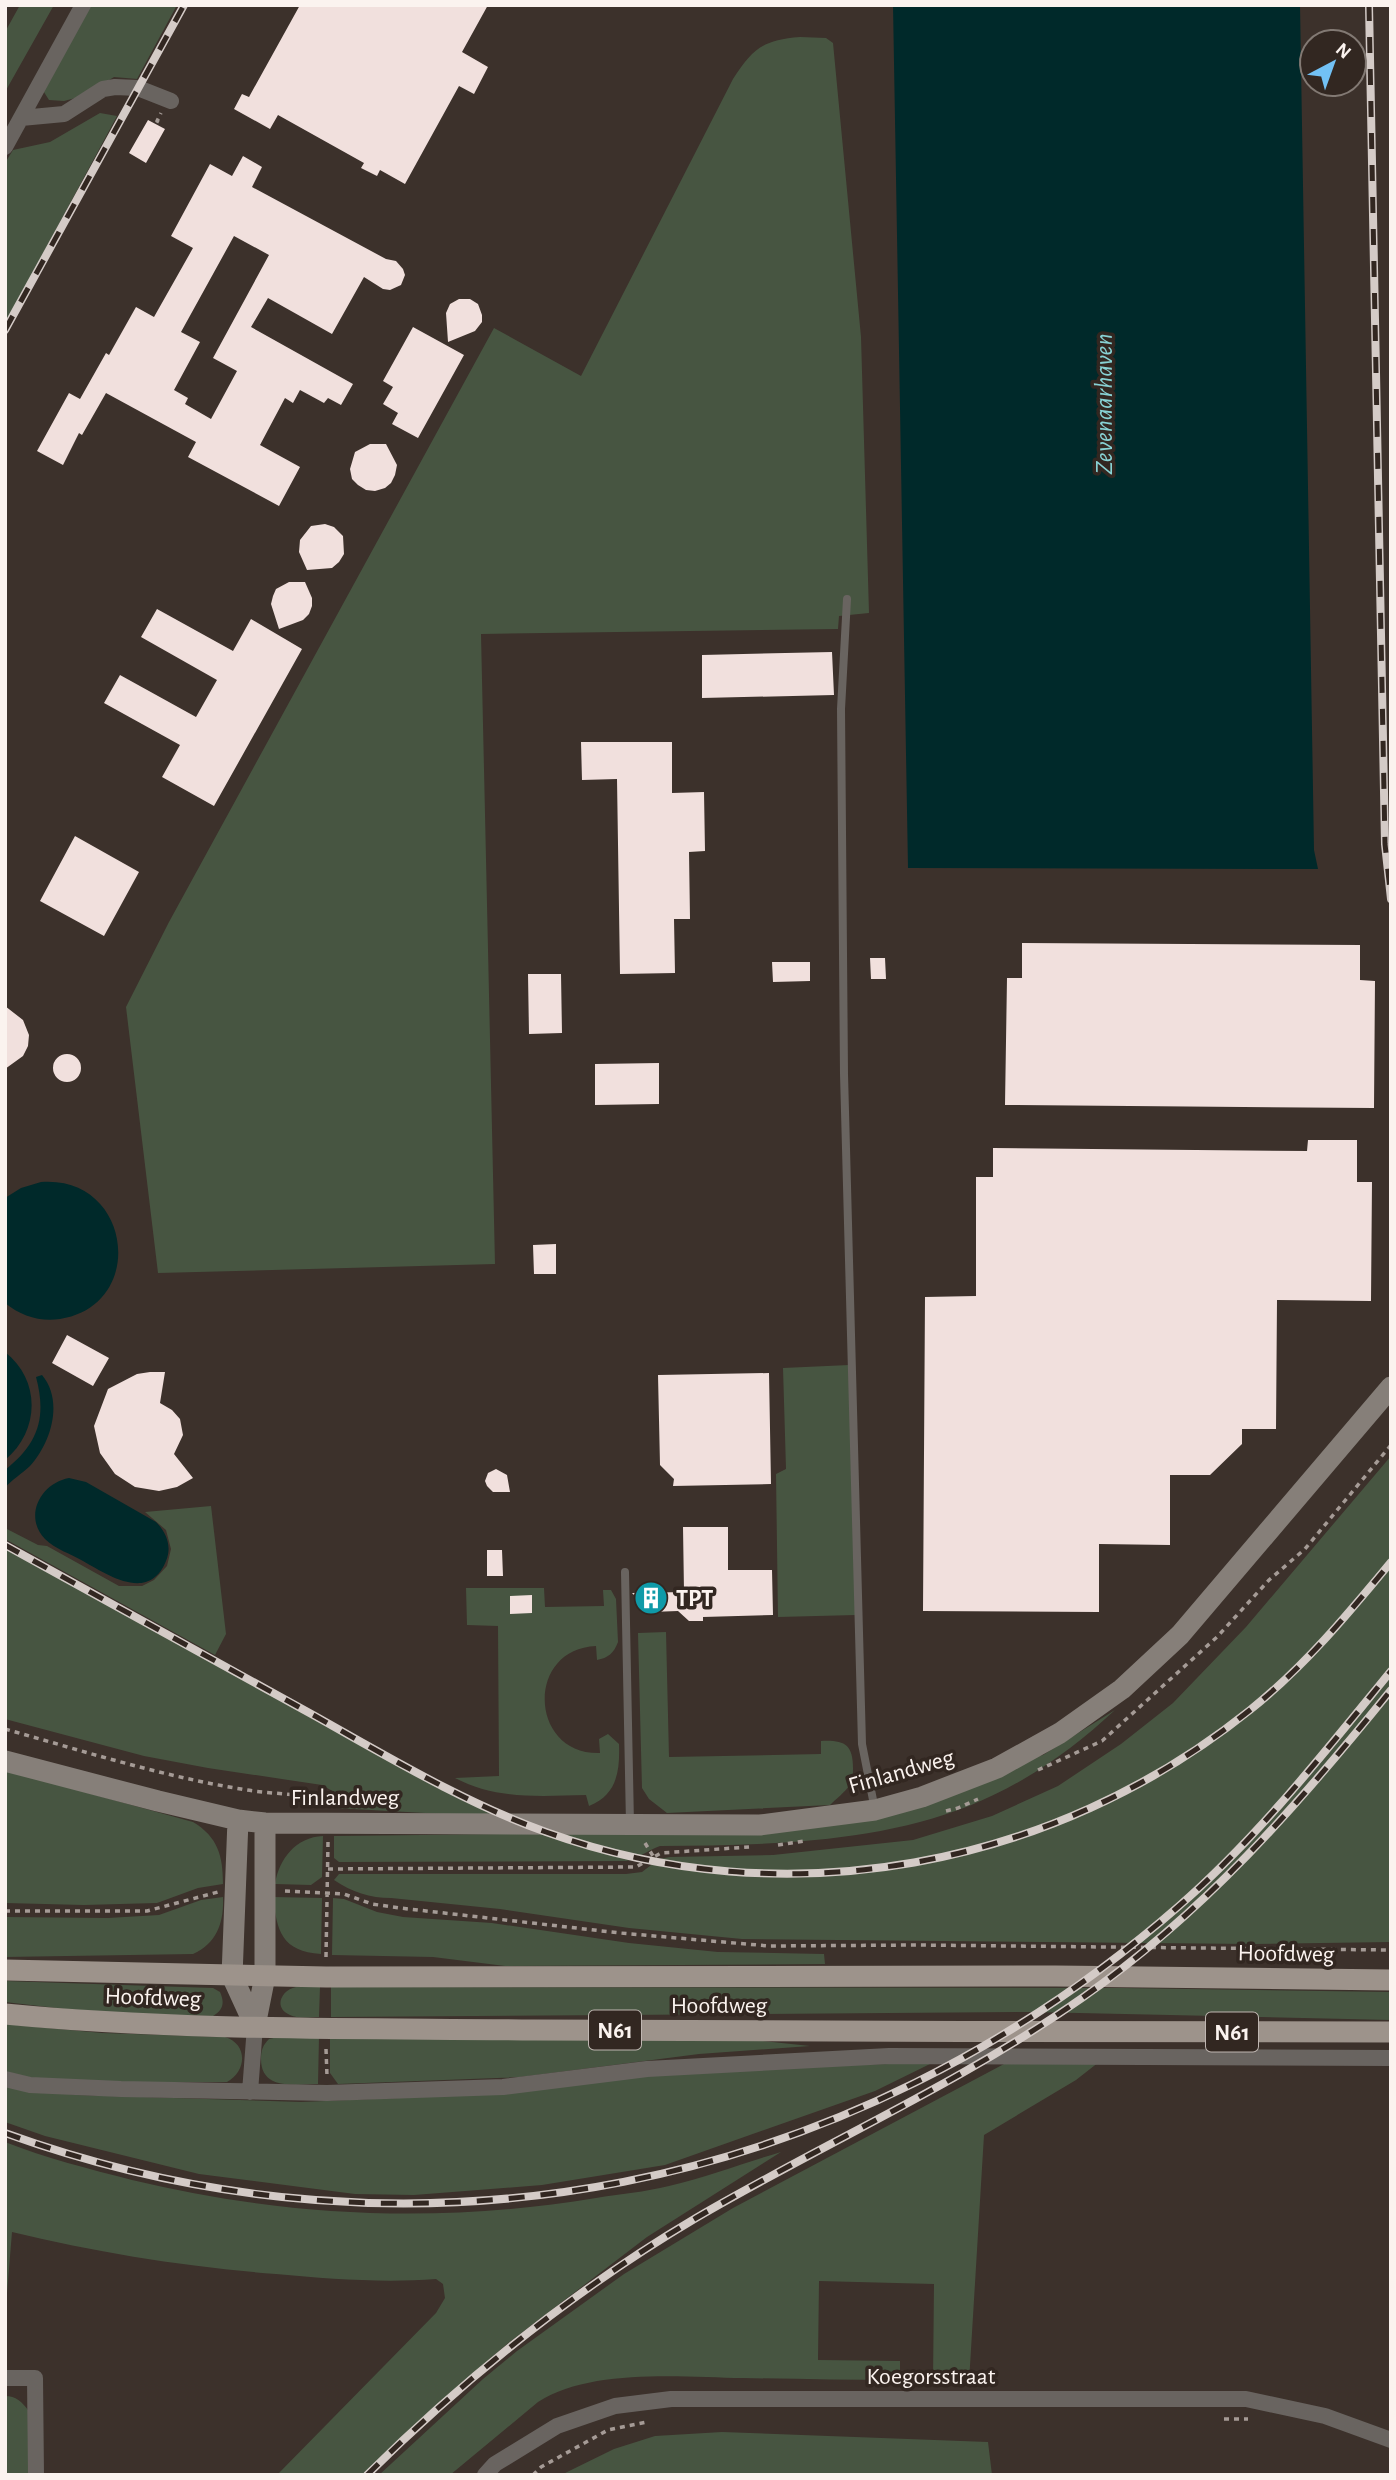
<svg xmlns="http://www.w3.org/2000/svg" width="1396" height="2480" font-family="'Alegreya Sans',sans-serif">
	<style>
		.green { fill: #475541 }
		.water { fill: #00292a }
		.building { fill: #f1e0dd; fill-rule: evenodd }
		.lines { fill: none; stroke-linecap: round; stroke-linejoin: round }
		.path { stroke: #a59b96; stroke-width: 3.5; stroke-dasharray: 5 5; stroke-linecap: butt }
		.lane { stroke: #696460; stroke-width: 8 }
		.street { stroke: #696460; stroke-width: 16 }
		.secondary { stroke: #867f79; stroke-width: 21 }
		.primary { stroke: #9d938b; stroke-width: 21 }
		.rail-casing { stroke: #d4cbc7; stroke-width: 8 }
		.rail { stroke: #322721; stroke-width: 5; stroke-dasharray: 16; stroke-linecap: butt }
		.labels { text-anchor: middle; stroke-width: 7; stroke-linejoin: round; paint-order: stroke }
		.shield { fill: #322721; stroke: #bfb6b1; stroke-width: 2 }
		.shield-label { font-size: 23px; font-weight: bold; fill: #fbf3ef }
		.poi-label { font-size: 24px; font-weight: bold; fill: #fbf3ef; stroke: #322721; text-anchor: start }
		.street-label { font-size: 24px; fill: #fbf3ef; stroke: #322721 }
		.water-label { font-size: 26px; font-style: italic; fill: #88d2d4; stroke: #322721 }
	</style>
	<rect width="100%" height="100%" fill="#3c312b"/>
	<path class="green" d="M 20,5 L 54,5 L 5,92 L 5,32 Z
		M 89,5 L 177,5 L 137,79 L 114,77 L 83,96 L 64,101 L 49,100 L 42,89 Z
		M 800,37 L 826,38 L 833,43 L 861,337 L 869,613 L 839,616 L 838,629 L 481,634 L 495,1264 L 158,1273 L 126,1007 L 169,922 L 494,328 L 581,376 L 733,79 C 753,49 762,40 800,37 Z
		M 100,113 L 117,116 L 5,324 L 5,163 L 13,150 L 50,142 Z
		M 849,1365 L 856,1615 L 778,1617 L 776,1474 L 786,1469 L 783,1368 Z
		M 1391,1456 L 1391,1942 L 1254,1944 L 742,1939 L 629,1928 L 500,1909 L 391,1898 C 370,1898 352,1892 334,1880 L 339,1874 L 626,1874 L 642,1872 L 659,1859 L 670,1857 L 773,1855 L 913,1840 L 992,1816 L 1058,1786 L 1121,1744 L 1173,1703 L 1246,1627 Z
		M 211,1506 L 226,1634 L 215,1655 L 5,1539 L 5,1528 L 38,1545 L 47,1546 L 119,1586 L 142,1586 L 154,1580 L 167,1566 L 171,1549 L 166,1530 L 145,1512 Z
		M 5,1545 L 448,1790 L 500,1814 L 443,1814 L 335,1808 L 334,1792 L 322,1785 L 208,1768 L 144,1756 L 5,1719 Z
		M 466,1588 L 544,1588 L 545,1607 L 604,1606 L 603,1590 L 611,1590 L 616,1599 L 618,1642 C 614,1653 608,1658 597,1660 L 596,1646 C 525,1649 529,1755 600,1753 L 599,1739 L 608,1734 L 619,1744 C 620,1771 617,1795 589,1806 L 586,1795 C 540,1796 497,1800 455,1778 L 499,1776 L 498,1626 L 467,1625 Z
		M 666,1632 L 669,1757 L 821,1754 L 821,1741 C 844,1740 853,1744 853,1768 C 853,1774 853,1780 850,1785 C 845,1792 836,1799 830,1805 L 667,1813 L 649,1799 L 642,1788 L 638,1633 Z
		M 1115,1710 C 1072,1750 1024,1784 969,1806 C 872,1844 763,1845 660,1846 C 648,1850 638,1859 626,1861 L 339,1862 L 334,1858 L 334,1836 L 793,1831 L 1043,1755 Z
		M 5,1770 L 193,1822 C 218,1837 223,1856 223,1884 L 198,1888 L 157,1903 L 84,1905 L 5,1903 Z
		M 323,1836 L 322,1877 L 311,1885 L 275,1884 C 279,1859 296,1837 323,1836 Z
		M 223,1897 C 224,1921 218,1943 193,1954 L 5,1957 L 5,1917 L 108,1918 L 159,1915 L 201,1900 Z
		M 273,1897 L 322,1898 L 321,1954 C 282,1951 277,1932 273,1897 Z
		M 333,1898 L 344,1899 L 377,1912 L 403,1917 L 492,1923 L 629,1943 L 718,1952 L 824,1954 L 825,1964 L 505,1966 L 433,1957 L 332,1955 Z
		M 5,1981 L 213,1988 L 220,1992 C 225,2003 223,2010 213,2016 L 138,2014 L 65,2009 L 5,2002 Z
		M 296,1987 L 320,1987 L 319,2017 C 310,2017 298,2019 290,2015 C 273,2008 281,1990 296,1987 Z
		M 331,1987 L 1122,1988 L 1391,1992 L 1391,2020 L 1033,2012 L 331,2017 Z
		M 5,2024 L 102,2033 L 225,2037 C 248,2044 247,2071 227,2082 L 51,2082 L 5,2074 Z
		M 278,2037 L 319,2037 L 318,2084 C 296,2084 261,2091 261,2059 C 261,2050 263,2045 269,2039 Z
		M 330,2037 L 763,2041 L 810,2046 L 699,2054 L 520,2077 L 338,2084 L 330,2073 Z
		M 1099,2062 L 1076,2080 L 984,2135 L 969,2382 L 933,2382 L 934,2284 L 819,2281 L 818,2360 L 900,2361 L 900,2380 C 848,2380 795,2379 743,2378 C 682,2377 590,2368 538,2402 L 450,2475 L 379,2475 L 483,2379 L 517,2351 L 624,2274 L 733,2208 L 1004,2064 Z
		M 932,2063 L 875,2091 L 665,2165 L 542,2185 L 414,2195 L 355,2194 L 199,2174 L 45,2136 L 5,2122 L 5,2085 L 76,2095 L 301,2102 L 471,2095 L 681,2069 Z
		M 5,2142 C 46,2158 89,2169 132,2180 C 287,2217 439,2224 596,2198 C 620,2194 645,2192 669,2186 C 707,2177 744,2163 781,2152 L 647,2237 L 507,2344 L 440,2402 L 367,2475 L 277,2475 L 436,2313 L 445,2298 L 443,2284 L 436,2279 C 383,2283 330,2279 276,2274 C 187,2267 99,2253 12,2232 L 5,2318 Z
		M 5,2396 C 16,2396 22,2402 28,2410 L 29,2475 L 5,2475 Z
		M 722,2432 L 988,2442 L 992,2475 L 561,2475 L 614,2449 L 655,2436 Z"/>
	<path class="water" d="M 893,5 L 1300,5 L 1314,850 L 1318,869 L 908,868 Z
		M 41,1182 C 132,1175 148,1305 60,1319 C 40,1322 21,1316 5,1303 L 5,1198 L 21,1188 Z
		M 5,1352 C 41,1380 40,1431 5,1460 Z
		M 42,1375 C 64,1401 51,1443 30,1466 C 22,1474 12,1479 5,1488 L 5,1470 C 38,1444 47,1418 36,1377 Z
		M 69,1478 L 86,1482 L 156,1522 C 167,1533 172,1547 166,1561 C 149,1603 108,1575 83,1561 C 71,1554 55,1549 45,1539 C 23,1516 41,1483 69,1478 Z"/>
	<path class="building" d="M 300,5 L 488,5 L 462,52 L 488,67 L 474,94 L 459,86 L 405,184 L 380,170 L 377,176 L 361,168 L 364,163 L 278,115 L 270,129 L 234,109 L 242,94 L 249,97 Z
		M 148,120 L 165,129 L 146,163 L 129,153 Z
		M 243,156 L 262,167 L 252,187 L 386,259 L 396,261 L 403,269 L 405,275 L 401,285 L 390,290 L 383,289 L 364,277 L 332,334 L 268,298 L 251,327 L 353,384 L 341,405 L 328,398 L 324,403 L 300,390 L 293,403 L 285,398 L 260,445 L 300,467 L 279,506 L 188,457 L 196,442 L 106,393 L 82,435 L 79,433 L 63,465 L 37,451 L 69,393 L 80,399 L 106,353 L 109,355 L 136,307 L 154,317 L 193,248 L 171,236 L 210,164 L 232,176 ZM 234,236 L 269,255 L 213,358 L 237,371 L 211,419 L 185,404 L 188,398 L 174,390 L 200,342 L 181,332 Z
		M 459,299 L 470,299 L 478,304 L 482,315 L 482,322 L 475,331 L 448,342 L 446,313 L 450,304 Z
		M 413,327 L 464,355 L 418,438 L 392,424 L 398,413 L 383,404 L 393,387 L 383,381 Z
		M 370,444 L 386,444 L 397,465 L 395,475 L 391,483 L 385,488 L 375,491 L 366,490 L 358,485 L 352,479 L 350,469 L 355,452 Z
		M 325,524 L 334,527 L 343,536 L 344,554 L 339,562 L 332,568 L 307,570 L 299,552 L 300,540 L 311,526 Z
		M 289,582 L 305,582 L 312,598 L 312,606 L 309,614 L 303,620 L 279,629 L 271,604 L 273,596 L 276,589 Z
		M 157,609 L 233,651 L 251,619 L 302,649 L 214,806 L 162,777 L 180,745 L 104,703 L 120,675 L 196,717 L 217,680 L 141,637 Z
		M 832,652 L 834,695 L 702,698 L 702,655 Z
		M 581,742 L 672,742 L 672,793 L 704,792 L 705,851 L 689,852 L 690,919 L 674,919 L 675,973 L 620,974 L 617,779 L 582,780 Z
		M 75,836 L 139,872 L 104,936 L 40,901 Z
		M 1022,943 L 1360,945 L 1360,980 L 1375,981 L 1374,1108 L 1005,1105 L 1007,978 L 1022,978 Z
		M 870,958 L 885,958 L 886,979 L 871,979 Z
		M 772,962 L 810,962 L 810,981 L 773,982 Z
		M 528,974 L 561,974 L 562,1033 L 529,1034 Z
		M 5,1006 L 23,1020 L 29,1035 L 28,1046 L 23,1056 L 5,1069 Z
		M53 1068a14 14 0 1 1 28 0a14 14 0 1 1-28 0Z
		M 659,1063 L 659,1104 L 595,1105 L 595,1064 Z
		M 1308,1140 L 1357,1140 L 1357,1182 L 1372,1182 L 1371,1301 L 1277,1300 L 1276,1429 L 1242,1429 L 1242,1444 L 1210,1475 L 1170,1475 L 1170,1545 L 1099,1544 L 1099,1612 L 923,1611 L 925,1297 L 976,1296 L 976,1177 L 993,1177 L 993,1148 L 1307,1151 Z
		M 556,1244 L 556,1274 L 534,1274 L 533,1245 Z
		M 67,1335 L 109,1358 L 93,1386 L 52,1363 Z
		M 150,1372 L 165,1372 L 160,1403 L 172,1410 L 180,1419 L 183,1435 L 174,1454 L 193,1478 L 177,1487 L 159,1491 L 135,1487 L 115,1474 L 100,1453 L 94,1426 L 108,1389 L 137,1374 Z
		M 769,1373 L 771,1484 L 673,1486 L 674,1479 L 660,1465 L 658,1375 Z
		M 496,1469 L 507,1475 L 510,1492 L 493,1492 L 487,1486 L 485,1481 L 488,1473 Z
		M 683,1527 L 728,1527 L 728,1570 L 772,1570 L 773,1615 L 703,1617 L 703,1621 L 689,1621 L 678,1611 L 651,1612 L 632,1593 L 684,1592 Z
		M 487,1550 L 502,1550 L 503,1576 L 487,1576 Z
		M 532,1595 L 532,1613 L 510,1614 L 510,1596 Z"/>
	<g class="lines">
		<path class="path" d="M 159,122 L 157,121 L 161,113
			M 5,1729 C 83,1751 161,1776 241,1789 C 267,1794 295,1793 321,1799 L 325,1804
			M 1038,1770 L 1102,1741 L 1217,1637 L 1269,1580 L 1305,1549 L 1391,1445
			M 946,1811 L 958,1808 L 978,1799
			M 645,1843 L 653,1856
			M 778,1845 L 805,1841
			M 328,1869 L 636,1867 L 661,1853 L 749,1847
			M 285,1891 L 344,1894 L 372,1904 L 400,1908 L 620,1933 L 769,1946 L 917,1945 L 1391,1950
			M 5,1911 L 147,1911 L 218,1892
			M 326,1957 L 328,1842
			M 326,2049 L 327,2076
			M 1224,2419 L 1248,2419
			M 533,2475 L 541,2467 L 608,2430 L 647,2422"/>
		<path class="lane" d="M 847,599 L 841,709 L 844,1074 L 862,1744 L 875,1810
			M 625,1572 L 630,1824"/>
		<path class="street" d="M 21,118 L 64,114 L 103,89 L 115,87 L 138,88 L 171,101
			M 5,147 L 83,5
			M 5,2079 L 30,2085 L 121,2089 L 327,2093 L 503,2087 L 647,2069 L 889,2056 L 1391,2058
			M 250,2092 L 255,2026
			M 5,2378 L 35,2378 L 36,2475
			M 485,2475 L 495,2464 L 557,2426 L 615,2406 L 671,2399 L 1246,2399 L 1325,2416 L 1391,2440"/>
		<path class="secondary" d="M 5,1761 L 158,1801 L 238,1820 L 265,1823 L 760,1825 L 875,1810 L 922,1797 L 997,1768 L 1060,1733 L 1122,1689 L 1180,1635 L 1391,1387
			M 238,1820 L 232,1976 L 255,2026
			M 255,2026 L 265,1976 L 265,1823"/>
		<path class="primary" d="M 5,1970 L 326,1977 L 1056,1976 L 1391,1980
			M 5,2014 C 181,2031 358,2028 534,2030 C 820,2032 1105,2031 1391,2032"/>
		<defs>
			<path id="rail" d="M 1369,5 L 1385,844 L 1391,899
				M 5,330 L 184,5
				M 5,1545 C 108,1602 212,1659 315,1716 C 390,1758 465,1803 546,1832 C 786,1918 1053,1868 1250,1710 C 1304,1667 1348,1614 1391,1562
				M 5,2133 C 416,2281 852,2191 1179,1906 C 1259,1836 1324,1753 1391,1671
				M 367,2475 C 466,2377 576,2289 696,2218 C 824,2143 961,2083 1082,1998 C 1204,1913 1298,1805 1391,1690"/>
		</defs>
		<use href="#rail" class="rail-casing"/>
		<use href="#rail" class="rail"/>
	</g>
	<defs>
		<symbol id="building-disc" viewBox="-11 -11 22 22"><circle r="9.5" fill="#0f9aa8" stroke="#322721"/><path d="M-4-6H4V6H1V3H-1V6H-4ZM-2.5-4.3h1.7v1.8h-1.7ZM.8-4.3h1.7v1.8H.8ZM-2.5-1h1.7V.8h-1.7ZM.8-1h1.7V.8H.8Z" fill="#fff"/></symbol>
	</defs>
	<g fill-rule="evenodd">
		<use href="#building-disc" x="632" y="1579" width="38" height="38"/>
	</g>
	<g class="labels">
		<g class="shield">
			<rect x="589" y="2010.5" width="52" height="39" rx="5"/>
			<rect x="1206" y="2012.5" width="52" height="39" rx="5"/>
		</g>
		<g class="shield-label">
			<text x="615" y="2038">N61</text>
			<text x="1232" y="2040">N61</text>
		</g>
		<g class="poi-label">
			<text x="676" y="1606">TPT</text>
		</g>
		<g class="street-label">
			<text transform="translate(901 1771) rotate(-16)" y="8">Finlandweg</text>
			<text x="345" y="1805">Finlandweg</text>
			<text transform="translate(1286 1953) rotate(1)" y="8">Hoofdweg</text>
			<text transform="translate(153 1997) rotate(2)" y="8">Hoofdweg</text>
			<text x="719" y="2013">Hoofdweg</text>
			<text x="931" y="2384">Koegorsstraat</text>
		</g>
		<g class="water-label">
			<text transform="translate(1103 404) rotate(-90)" y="9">Zevenaarhaven</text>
		</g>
	</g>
	<rect width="1396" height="2480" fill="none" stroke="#fbf3ef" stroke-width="14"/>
	<g transform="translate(1333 63) rotate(41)"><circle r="33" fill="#322721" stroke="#827973" stroke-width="2"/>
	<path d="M0-5L12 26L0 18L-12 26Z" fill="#72c1f5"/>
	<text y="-10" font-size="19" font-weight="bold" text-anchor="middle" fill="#fbf3ef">N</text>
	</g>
</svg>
